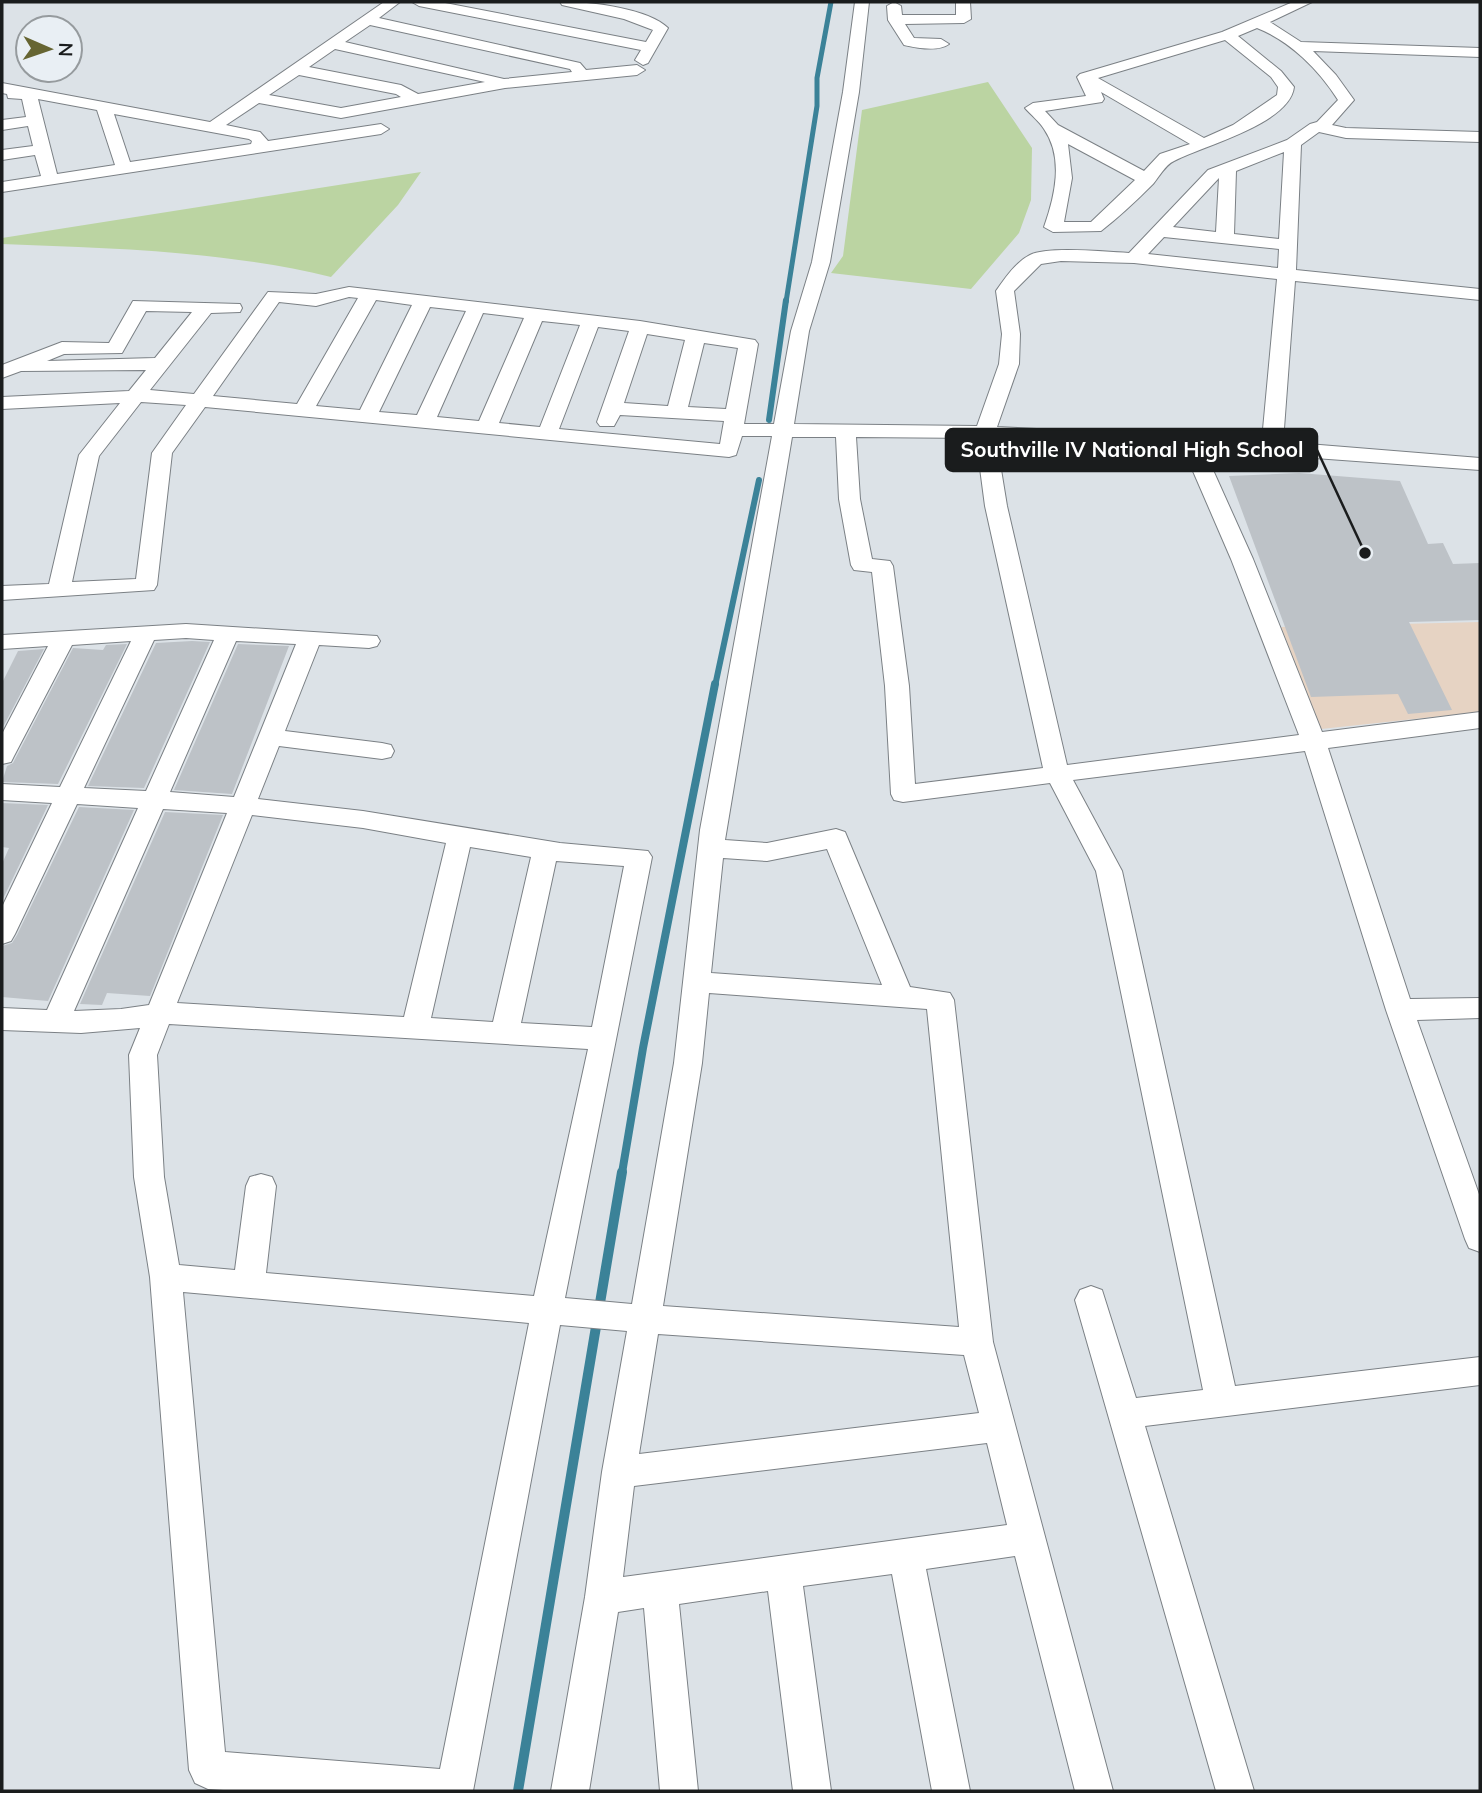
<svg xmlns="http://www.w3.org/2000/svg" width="1482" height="1793" font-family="Mulish,sans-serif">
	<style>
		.commercial { fill: #e6d3c3 }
		.green { fill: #bbd4a2 }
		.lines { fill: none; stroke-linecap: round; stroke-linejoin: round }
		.stream-far3 { stroke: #3b8298; stroke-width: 5 }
		.stream-far2 { stroke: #3b8298; stroke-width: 6 }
		.stream-far1 { stroke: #3b8298; stroke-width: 8 }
		.stream { stroke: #3b8298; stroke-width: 10 }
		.building { fill: #bdc2c7 }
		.street-casing { stroke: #7b8085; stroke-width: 2 }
		.street { fill: #fff; fill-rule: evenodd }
		.leader { fill: none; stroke: #1a1c1d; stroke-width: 2.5 }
		.callout-dot { fill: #1a1c1d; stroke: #e9eff4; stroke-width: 2.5 }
		.callout { fill: #1a1c1d; stroke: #1a1c1d; stroke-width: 2.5 }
		.callout-label { font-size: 21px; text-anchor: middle; font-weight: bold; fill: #fff }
	</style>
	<rect width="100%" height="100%" fill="#dce2e7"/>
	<path class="commercial" d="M 1480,622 L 1480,712 L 1321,729 L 1281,627 Z"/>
	<path class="green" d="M 988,82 L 1032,148 L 1031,200 L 1019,233 L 971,289 L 831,273 L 843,256 L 862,110 Z
		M 421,172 L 398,205 L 331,277 C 224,251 111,248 2,244 L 2,238 Z"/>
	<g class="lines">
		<path class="stream-far3" d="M 786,302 L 817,106 L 817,78 L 831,2"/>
		<path class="stream-far2" d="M 769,420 L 786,300
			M 715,686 L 759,480"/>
		<path class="stream-far1" d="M 622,1173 L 643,1048 L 715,684"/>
		<path class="stream" d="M 518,1791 L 622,1172"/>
	</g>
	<path class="building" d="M 1299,473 L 1400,481 L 1428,544 L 1443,543 L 1453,564 L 1480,563 L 1480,620 L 1409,622 L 1452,710 L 1408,714 L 1398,694 L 1311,697 L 1229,476 Z
		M 192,641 L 210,642 L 144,788 L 88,786 L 156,643 Z
		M 127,644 L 58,784 L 2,782 L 7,766 L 13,763 L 73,648 L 103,650 L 106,645 Z
		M 238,644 L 289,646 L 232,794 L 174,790 Z
		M 44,649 L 2,729 L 2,683 L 18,651 Z
		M 2,803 L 48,805 L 2,901 L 2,864 L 9,848 L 2,847 Z
		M 79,807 L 134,810 L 48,1001 L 2,997 L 2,946 L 12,943 L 17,935 Z
		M 165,812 L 223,815 L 150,996 L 107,993 L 102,1005 L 80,1004 Z"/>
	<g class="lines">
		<defs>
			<path id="street" d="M 384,2 L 400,2 L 379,18 L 580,63 L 586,70 L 637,65 L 645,70 L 637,75 L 505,88 L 341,118 L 259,103 L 226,125 L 260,132 L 268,141 L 381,124 L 389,129 L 381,134 L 2,192 L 2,182 L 41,176 L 35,155 L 2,160 L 2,150 L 33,146 L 28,126 L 2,130 L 2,120 L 26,117 L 22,99 L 8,98 L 7,94 L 2,93 L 2,83 L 210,122 ZM 370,25 L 570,69 L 572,72 L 504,79 L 345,42 ZM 335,49 L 485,82 L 418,94 L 401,85 L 309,67 ZM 299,75 L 396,94 L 401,97 L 341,108 L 269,95 ZM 38,99 L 97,110 L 115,165 L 57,174 ZM 114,114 L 249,139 L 252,141 L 251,144 L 130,162 Z
				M 412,2 L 440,2 L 646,42 L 653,30 L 624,19 L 562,5 L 560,2 C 587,1 648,8 668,28 L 648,63 L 643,65 L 635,60 L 641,50 L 419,6 Z
				M 855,2 L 869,2 L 859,92 L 830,262 L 809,331 L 794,424 L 977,426 L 999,364 L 1002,334 L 996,291 C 1005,278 1016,262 1030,255 C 1049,246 1106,252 1129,253 L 1208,170 L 1287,140 L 1310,124 L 1317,122 L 1338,100 C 1319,70 1290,41 1257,28 L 1238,36 L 1281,71 L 1294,87 C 1290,124 1202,146 1174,161 C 1165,165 1159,177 1153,184 C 1137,200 1119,217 1101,231 L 1053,232 L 1044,227 C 1055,196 1064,158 1044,129 C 1039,121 1031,115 1025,108 L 1033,103 L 1086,96 L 1077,77 L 1080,74 L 1222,32 L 1293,2 L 1312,2 L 1270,22 L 1301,42 L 1480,48 L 1480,57 L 1313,51 L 1336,75 L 1354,100 L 1332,125 L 1346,128 L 1480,132 L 1480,142 L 1346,138 L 1319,132 L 1301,145 L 1296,270 L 1480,289 L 1480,300 L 1295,281 L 1283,442 L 1480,458 L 1480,470 L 1204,450 L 1253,559 L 1322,732 L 1480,712 L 1480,728 L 1328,748 L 1410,999 L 1480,998 L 1480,1018 L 1417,1020 L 1480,1197 L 1480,1252 L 1469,1248 L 1465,1239 L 1386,1010 L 1305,751 L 1073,780 L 1122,871 L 1235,1386 L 1480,1357 L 1480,1385 L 1145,1426 L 1254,1791 L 1216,1791 L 1075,1300 L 1080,1290 L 1091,1286 L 1102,1290 L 1136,1398 L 1203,1390 L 1096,871 L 1050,783 L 903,802 L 894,800 L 891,794 L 885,686 L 872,572 L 854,570 L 851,565 L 839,499 L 836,437 L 792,437 L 725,840 L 767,843 L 836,829 L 845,832 L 910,987 L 950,993 L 954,1000 L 993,1342 L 1113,1791 L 1075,1791 L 1015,1556 L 926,1569 L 970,1791 L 932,1791 L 892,1574 L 803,1586 L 831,1791 L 793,1791 L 768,1591 L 679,1604 L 698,1791 L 660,1791 L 644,1608 L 618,1612 L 589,1791 L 551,1791 L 585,1597 L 602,1472 L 627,1331 L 560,1325 L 473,1791 L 239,1791 L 208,1789 L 195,1783 L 189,1770 L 150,1277 L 134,1177 L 129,1055 L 140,1028 L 81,1033 L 2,1030 L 2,1008 L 47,1010 L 138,808 L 77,804 L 15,934 L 11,941 L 2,944 L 2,907 L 52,803 L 2,800 L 2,784 L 60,787 L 131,641 L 72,645 L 14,756 L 11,762 L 2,764 L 2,734 L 48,646 L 2,649 L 2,635 L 186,624 L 377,636 L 380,641 L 377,646 L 369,648 L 319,645 L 285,731 L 382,743 L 391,745 L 394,751 L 391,757 L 382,759 L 279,746 L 258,799 L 363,811 L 560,843 L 648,851 L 652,857 L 565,1298 L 632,1304 L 674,1063 L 700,830 L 772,436 L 742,436 L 736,455 L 729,457 L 205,407 L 172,453 L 157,585 L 154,590 L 2,600 L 2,586 L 49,584 L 79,455 L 120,403 L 2,409 L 2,397 L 129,391 L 146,370 L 21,371 L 2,378 L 2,365 L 62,342 L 109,343 L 133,301 L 240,304 L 242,308 L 240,312 L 211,313 L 150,390 L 194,394 L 268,292 L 316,294 L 349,287 L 640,321 L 755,340 L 758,344 L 744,424 L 774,424 L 791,331 L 812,262 L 843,92 ZM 1225,40 L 1271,77 L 1278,87 L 1277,95 L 1233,125 L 1204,138 L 1098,78 ZM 1101,92 L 1190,144 L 1160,154 L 1144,171 L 1058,125 L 1045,111 L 1102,102 L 1104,99 ZM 1068,144 L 1135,180 L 1091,222 L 1064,222 L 1072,178 ZM 1284,152 L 1279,239 L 1234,234 L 1236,171 ZM 1219,178 L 1216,232 L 1173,227 ZM 1164,237 L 1279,249 L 1278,268 L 1148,254 ZM 1061,261 L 1134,263 L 1277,279 L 1262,440 L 997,427 L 1019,364 L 1020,334 L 1014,291 L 1041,264 ZM 349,297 L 358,298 L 297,404 L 213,396 L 279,302 L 316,306 ZM 376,300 L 412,305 L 360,410 L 316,406 ZM 430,307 L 466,311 L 417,415 L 379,412 ZM 146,311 L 192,312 L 155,358 L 47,361 L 64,354 L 122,353 ZM 483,313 L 524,318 L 479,421 L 437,417 ZM 542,321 L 580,325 L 540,427 L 499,423 ZM 598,327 L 629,331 L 597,422 L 600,426 L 614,426 L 620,415 L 724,421 L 720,444 L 559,429 ZM 647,334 L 685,340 L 668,406 L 624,403 ZM 704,343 L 738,348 L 726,409 L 688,407 ZM 141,402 L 186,405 L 152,453 L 136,579 L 72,582 L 99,456 ZM 856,437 L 976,438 L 985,506 L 1043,768 L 915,784 L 909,686 L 893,566 L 890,561 L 872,559 L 860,499 ZM 996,439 L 1183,448 L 1231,559 L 1299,735 L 1067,765 L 1007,506 ZM 186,638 L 214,640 L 146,791 L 84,788 L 154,640 ZM 236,641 L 296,644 L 234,797 L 170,792 ZM 163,809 L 227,813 L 149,1005 L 121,1009 L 74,1011 ZM 252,815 L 363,828 L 446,843 L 404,1017 L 177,1003 ZM 470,847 L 531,857 L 493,1022 L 431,1018 ZM 827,849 L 882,985 L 711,973 L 723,858 L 767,861 ZM 556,861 L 624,866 L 592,1027 L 521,1023 ZM 709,993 L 927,1009 L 959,1327 L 663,1306 L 702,1063 ZM 169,1024 L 588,1049 L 534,1296 L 266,1273 L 276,1186 L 272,1177 L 261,1174 L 250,1177 L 246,1186 L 235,1270 L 179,1265 L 164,1177 L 157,1055 ZM 183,1292 L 529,1323 L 440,1769 L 225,1752 ZM 658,1334 L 964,1355 L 979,1413 L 639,1454 ZM 987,1443 L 1007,1525 L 623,1577 L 634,1486 Z
				M 894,2 L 901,6 L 902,15 L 956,15 L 956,2 L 970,2 L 971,19 L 964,23 L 905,24 L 914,38 L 941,39 L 949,44 C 938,52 917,48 904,45 L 888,20 L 887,6 Z"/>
		</defs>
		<use href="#street" class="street-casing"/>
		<use href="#street" class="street"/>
	</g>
	<path class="leader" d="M1365 553L1317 450"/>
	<circle class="callout-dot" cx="1365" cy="553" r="7"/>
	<rect class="callout" x="946" y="429" width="371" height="42" rx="7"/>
	<g class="callout-label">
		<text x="1132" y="457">Southville IV National High School</text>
	</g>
	<rect width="1482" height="1793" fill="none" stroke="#1a1c1d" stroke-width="7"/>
	<g transform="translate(49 49) rotate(92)"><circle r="33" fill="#e9eff4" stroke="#969b9e" stroke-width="2"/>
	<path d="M0-5L12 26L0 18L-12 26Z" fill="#666532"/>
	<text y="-10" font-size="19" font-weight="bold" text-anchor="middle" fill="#1a1c1d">N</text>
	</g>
</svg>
